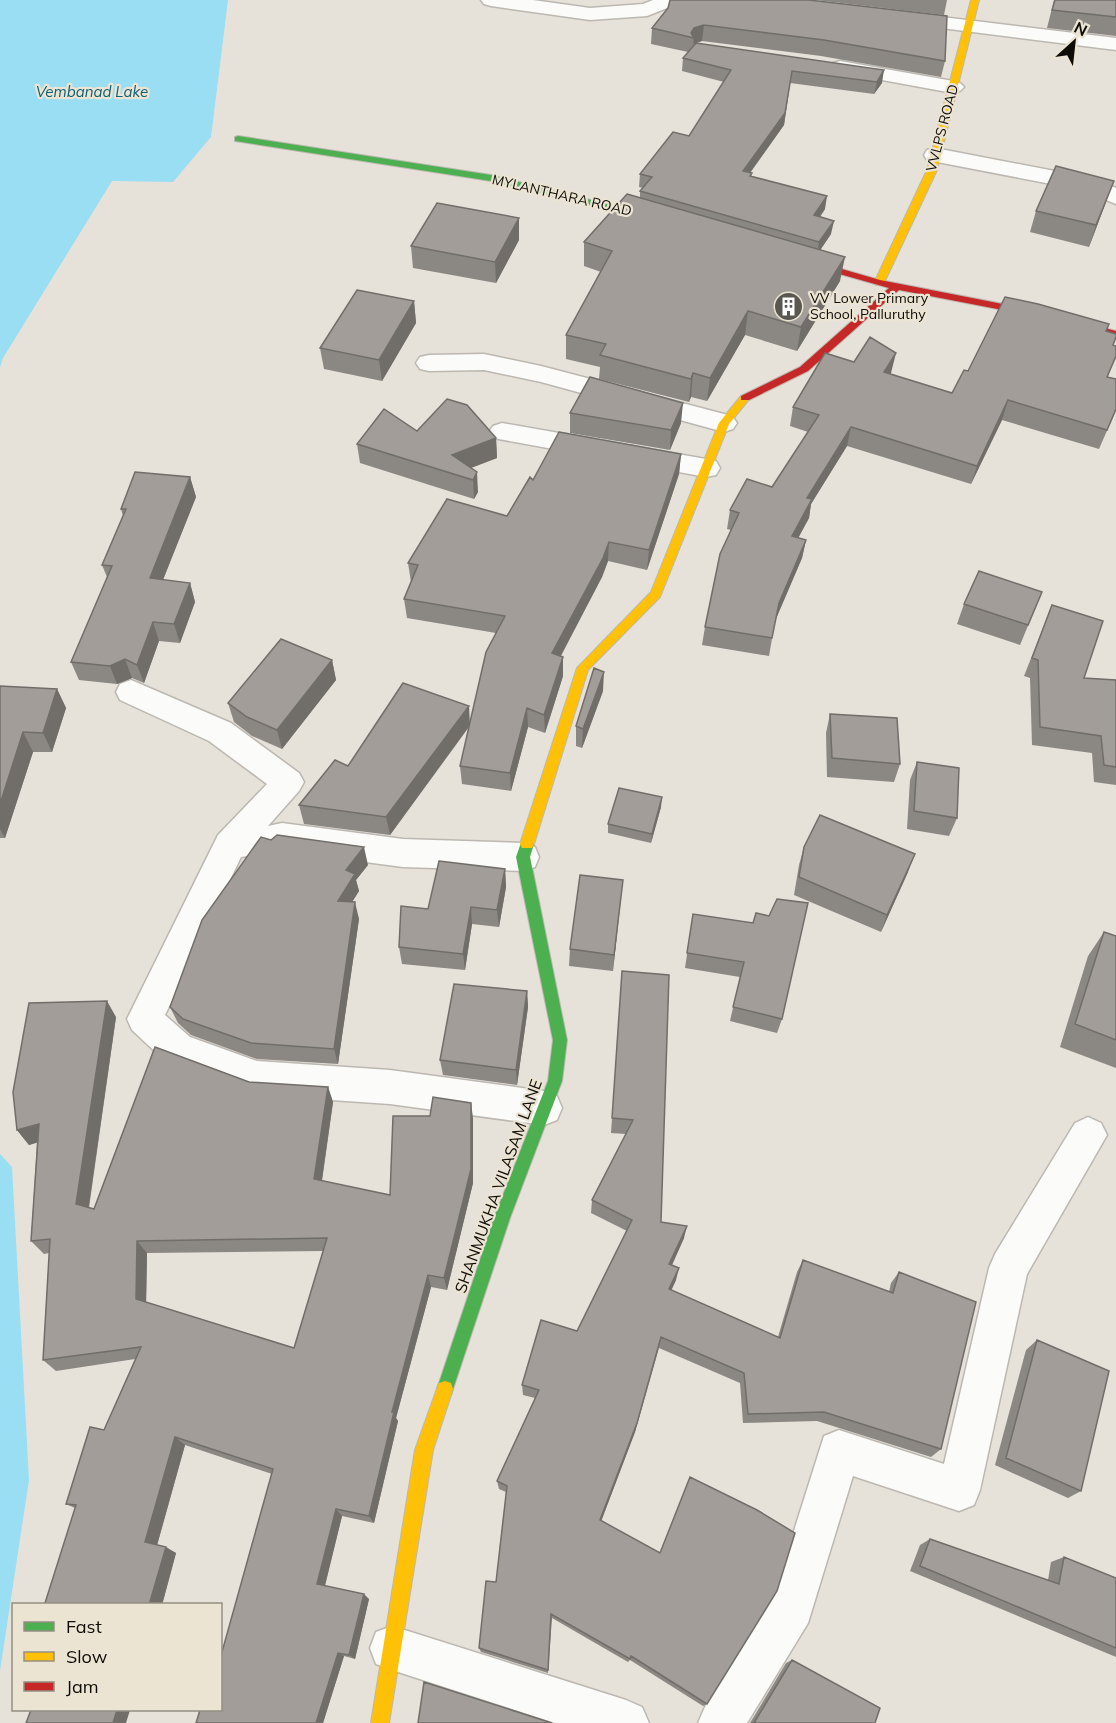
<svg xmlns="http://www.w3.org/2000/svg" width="1116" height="1723" font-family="Mulish,sans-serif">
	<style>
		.water { fill: #9adef3 }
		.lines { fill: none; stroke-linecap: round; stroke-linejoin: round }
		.street-casing { stroke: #bcb8b1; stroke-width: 3 }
		.fast-casing { stroke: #bcb8b1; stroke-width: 2 }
		.slow-casing { stroke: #bcb8b1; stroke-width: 2 }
		.jam-casing { stroke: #bcb8b1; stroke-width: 2 }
		.street { fill: #fbfbf9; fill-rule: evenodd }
		.fast { fill: #4caf50; fill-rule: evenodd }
		.slow { fill: #ffc107; fill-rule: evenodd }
		.jam { fill: #c62828; fill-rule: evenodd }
		.wall { fill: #8b8783; fill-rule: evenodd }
		.shaded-wall { fill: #716e6a }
		.building { fill: #a29d98; stroke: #716e6a; stroke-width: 1.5; fill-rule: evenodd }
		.labels { text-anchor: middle; stroke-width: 4.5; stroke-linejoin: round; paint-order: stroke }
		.far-street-label { font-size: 14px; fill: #0e0c07; stroke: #ece4d3 }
		.far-poi-label { font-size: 14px; fill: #0e0c07; stroke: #ece4d3; text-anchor: start }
		.far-water-label { font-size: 15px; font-style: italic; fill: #0c6077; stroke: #ece4d3 }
		.street-label { font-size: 16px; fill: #0e0c07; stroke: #ece4d3 }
	</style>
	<rect width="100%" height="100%" fill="#e6e2d9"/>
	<path class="water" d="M 0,0 L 228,0 L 211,137 L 173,182 L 112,181 L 3,358 L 0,367 Z
		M 0,1154 L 12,1167 L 29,1480 L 0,1671 Z"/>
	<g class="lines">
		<defs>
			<path id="street" d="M 481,0 L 533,0 L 590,8 L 643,4 L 653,0 L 680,0 L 677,4 L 647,16 L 590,20 L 491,6 L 484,4 Z
				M 901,12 L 1116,38 L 1116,50 L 894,22 L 891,18 L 894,14 Z
				M 840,61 L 953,81 L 960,83 L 964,87 L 960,91 L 953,93 L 833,71 L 830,67 L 833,63 Z
				M 935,148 L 1096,179 L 1116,188 L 1116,204 L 1082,190 L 927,160 L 924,155 L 927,150 Z
				M 484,354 L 541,366 L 724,414 L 733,417 L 737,423 L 733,429 L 724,432 L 541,382 L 484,370 L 429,371 L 420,369 L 416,363 L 420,357 L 429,355 Z
				M 502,423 L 706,459 L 716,461 L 720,468 L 716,475 L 706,477 L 493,438 L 489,432 L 493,426 Z
				M 131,680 L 231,723 L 299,773 L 304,782 L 299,791 L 268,826 L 282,823 L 403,839 L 523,843 L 535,847 L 539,857 L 535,867 L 523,871 L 403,867 L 282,851 L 241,857 L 165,1015 L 190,1037 L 257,1061 L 390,1070 L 544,1091 L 557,1096 L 562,1108 L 557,1120 L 544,1125 L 390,1104 L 257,1095 L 165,1061 L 132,1030 L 127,1019 L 218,835 L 267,784 L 209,741 L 120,700 L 116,692 L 120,684 Z
				M 1088,1117 L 1101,1123 L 1107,1135 L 1027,1274 L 980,1490 L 974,1505 L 959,1511 L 853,1476 L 808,1623 L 747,1723 L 698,1723 L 705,1707 L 773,1597 L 824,1436 L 839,1430 L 944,1464 L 989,1268 L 995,1254 L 1075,1123 Z
				M 392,1626 L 626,1700 L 642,1707 L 649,1723 L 555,1723 L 392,1670 L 376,1664 L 370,1648 L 376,1632 Z"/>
			<path id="fast" d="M 238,136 L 491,175 L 663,218 L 658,221 L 491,181 L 235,141 L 235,137 Z
				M 527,838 L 532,840 L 534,844 L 530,857 L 567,1040 L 562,1081 L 510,1218 L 451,1395 L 445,1397 L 439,1395 L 437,1389 L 494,1218 L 548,1081 L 553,1040 L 516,857 L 522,840 Z"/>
			<path id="slow" d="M 971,0 L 979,0 L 937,170 L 884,283 L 882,285 L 876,285 L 874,283 L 927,170 Z
				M 745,395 L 750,398 L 729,424 L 660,597 L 588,670 L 534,844 L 532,848 L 522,848 L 520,844 L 577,668 L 651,592 L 719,423 L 741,396 Z
				M 445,1381 L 451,1383 L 453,1389 L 433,1450 L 389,1723 L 371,1723 L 415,1450 L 439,1383 Z"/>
			<path id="jam" d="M 800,257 L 880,280 L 1034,310 L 1116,331 L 1116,337 L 1034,316 L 899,290 L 808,371 L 749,400 L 741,400 L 741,396 L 800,367 L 889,288 L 797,262 L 797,258 Z"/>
		</defs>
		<use href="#street" class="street-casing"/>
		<use href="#fast" class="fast-casing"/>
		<use href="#slow" class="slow-casing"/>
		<use href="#jam" class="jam-casing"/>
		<use href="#street" class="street"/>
		<use href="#fast" class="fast"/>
		<use href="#slow" class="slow"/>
		<use href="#jam" class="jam"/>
	</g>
	<path class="wall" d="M 816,0 L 947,0 L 944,15 Z
		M 1054,0 L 1116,0 L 1116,36 L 1047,28 Z
		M 668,8 L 945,61 L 941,77 L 821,56 L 702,41 L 696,43 L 882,83 L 874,94 L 790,83 L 784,125 L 750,173 L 752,176 L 825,209 L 820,217 L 831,234 L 820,250 L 840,281 L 797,351 L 745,335 L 707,401 L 691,397 L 689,402 L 599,379 L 600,367 L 566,359 L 566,335 L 601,272 L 584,266 L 584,242 L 640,198 L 640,191 L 643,188 L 639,187 L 640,174 L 689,136 L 724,82 L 682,71 L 683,58 L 688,52 L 651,44 L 652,28 Z
		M 1106,202 L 1089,247 L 1030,232 L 1036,211 Z
		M 519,218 L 519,240 L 496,283 L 413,268 L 411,246 Z
		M 414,301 L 416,323 L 382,381 L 324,369 L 320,348 Z
		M 1106,332 L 1116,338 L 1113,345 L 1108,377 L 1116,379 L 1116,410 L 1099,449 L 1002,420 L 971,484 L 847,446 L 811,504 L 809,518 L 798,538 L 806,540 L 802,558 L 775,621 L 769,656 L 702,645 L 705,627 L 731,530 L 727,529 L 730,510 L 772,487 L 808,432 L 790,426 L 793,407 L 854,362 L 891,373 L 890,374 L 952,393 L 968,371 Z
		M 570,413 L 681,423 L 670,450 L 570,433 Z
		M 417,431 L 496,438 L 497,458 L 470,468 L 478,492 L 474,499 L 360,463 L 357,444 Z
		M 681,454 L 679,474 L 647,570 L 608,561 L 602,577 L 561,656 L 563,657 L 563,676 L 545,733 L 528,727 L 511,791 L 462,784 L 460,766 L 469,727 L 390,835 L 304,824 L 299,805 L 348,766 L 470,723 L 496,633 L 407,618 L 404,599 L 411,582 L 408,563 L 507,516 L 533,480 Z
		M 190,477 L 196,497 L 163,580 L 190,583 L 195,602 L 180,643 L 159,641 L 144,683 L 132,678 L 117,684 L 79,680 L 71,662 L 107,577 L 102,565 L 123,516 L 121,509 Z
		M 1042,592 L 1020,645 L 957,624 L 964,604 Z
		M 1052,605 L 1084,678 L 1116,680 L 1116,785 L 1094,782 L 1092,753 L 1032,745 L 1030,678 L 1024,676 Z
		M 332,660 L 336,680 L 282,749 L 252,736 L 234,722 L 228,703 Z
		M 0,686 L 57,689 L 66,708 L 52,752 L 33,752 L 5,838 L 0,838 Z
		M 603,691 L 582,748 L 576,746 L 576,726 Z
		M 830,714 L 900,764 L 894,782 L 827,777 L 826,733 Z
		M 917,762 L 957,818 L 949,836 L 907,829 L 910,780 Z
		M 661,807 L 651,843 L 608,833 L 608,824 Z
		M 804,847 L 908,872 L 881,932 L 794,895 L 799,865 Z
		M 368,865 L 356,880 L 359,891 L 352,902 L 359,919 L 338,1064 L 257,1059 L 191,1035 L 178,1023 L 170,1007 Z
		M 505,869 L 506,887 L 499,927 L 472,924 L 465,970 L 402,964 L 399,947 L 428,909 Z
		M 621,897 L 613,971 L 569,966 L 570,949 Z
		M 693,914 L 753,923 L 782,1019 L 777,1033 L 730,1021 L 740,977 L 685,968 Z
		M 1104,932 L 1116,936 L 1116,1068 L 1060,1047 L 1088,956 Z
		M 622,971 L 661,1222 L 684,1238 L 672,1265 L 676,1280 L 671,1290 L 778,1337 L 797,1272 L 803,1260 L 889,1292 L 891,1283 L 899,1272 L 941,1449 L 931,1457 L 817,1421 L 743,1423 L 740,1383 L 659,1348 L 635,1432 L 601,1521 L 707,1704 L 703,1706 L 630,1660 L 628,1662 L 552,1618 L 548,1673 L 481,1652 L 479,1648 L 496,1582 L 506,1492 L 499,1489 L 497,1481 L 535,1398 L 523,1395 L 522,1385 L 577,1331 L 627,1231 L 591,1213 L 592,1200 L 626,1134 L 611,1133 Z
		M 527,991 L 528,1007 L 517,1085 L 443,1075 L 440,1060 Z
		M 116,1017 L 89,1208 L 94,1209 L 249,1082 L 328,1087 L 333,1102 L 322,1181 L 390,1195 L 473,1118 L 473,1183 L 447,1290 L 431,1287 L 396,1418 L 398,1421 L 374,1523 L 342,1516 L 325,1586 L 369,1599 L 355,1659 L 344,1656 L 323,1723 L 196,1723 L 220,1710 L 272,1474 L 185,1445 L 157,1545 L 176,1553 L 162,1605 L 75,1508 L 66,1504 L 104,1430 L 135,1359 L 56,1371 L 43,1360 L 49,1253 L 44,1254 L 31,1241 L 37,1142 L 29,1145 L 17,1130 ZM 323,1251 L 294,1348 L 146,1302 L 147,1253 Z
		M 1037,1340 L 1081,1491 L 1068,1498 L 995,1465 L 1026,1350 Z
		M 930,1539 L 1048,1580 L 1051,1562 L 1064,1557 L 1116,1578 L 1116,1657 L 910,1571 L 920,1545 Z
		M 792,1660 L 875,1723 L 750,1723 L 786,1663 Z"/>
	<path class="shaded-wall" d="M 704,25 L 702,41 L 693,44 L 694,38 L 691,33 L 694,28 Z
		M 884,70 L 882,83 L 874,94 L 877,82 Z
		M 792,71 L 784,125 L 742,184 L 743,171 Z
		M 1114,181 L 1106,202 L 1089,247 L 1096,225 Z
		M 827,196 L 825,209 L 812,228 L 814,215 Z
		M 519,218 L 519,240 L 496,283 L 495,262 Z
		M 834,221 L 831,234 L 817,255 L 819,242 Z
		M 845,257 L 840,281 L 797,351 L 801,327 Z
		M 414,301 L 416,323 L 382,381 L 379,360 Z
		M 748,311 L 745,335 L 707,401 L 710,378 Z
		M 896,353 L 891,373 L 880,391 L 884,372 Z
		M 693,373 L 691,397 L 689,402 L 691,379 Z
		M 1008,400 L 1002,420 L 971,484 L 977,466 Z
		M 683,403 L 681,423 L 670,450 L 671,430 Z
		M 851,427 L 847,446 L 811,504 L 809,518 L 789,555 L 792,536 L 807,498 Z
		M 496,438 L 497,458 L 453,475 L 452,455 Z
		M 681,454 L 679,474 L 647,570 L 649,550 Z
		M 477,472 L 478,492 L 474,499 L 473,480 Z
		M 190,477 L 196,497 L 156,597 L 150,578 Z
		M 806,540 L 802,558 L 775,621 L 779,603 Z
		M 609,542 L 608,561 L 602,577 L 552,672 L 552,653 Z
		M 190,583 L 195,602 L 180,643 L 174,624 Z
		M 153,622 L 159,641 L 144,683 L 137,665 Z
		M 563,657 L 563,676 L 545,733 L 544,715 Z
		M 125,659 L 132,678 L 117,684 L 110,666 Z
		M 332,660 L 336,680 L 282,749 L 277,730 Z
		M 604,672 L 603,691 L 582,748 L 583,729 Z
		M 57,689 L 66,708 L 52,752 L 43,733 Z
		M 469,706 L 470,725 L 390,835 L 386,817 Z
		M 527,708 L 528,727 L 511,791 L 510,773 Z
		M 23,732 L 33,752 L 5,838 L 0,829 L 0,804 Z
		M 662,797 L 661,807 L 651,843 L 652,834 Z
		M 364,847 L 368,865 L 356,880 L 359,891 L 342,918 L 338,901 L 346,870 Z
		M 915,854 L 908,872 L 881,932 L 887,915 Z
		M 505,869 L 506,887 L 499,927 L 497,910 Z
		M 623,880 L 621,897 L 613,971 L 614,955 Z
		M 355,902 L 359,919 L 338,1064 L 334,1049 Z
		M 471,907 L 472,924 L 465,970 L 463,954 Z
		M 527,991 L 528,1007 L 517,1085 L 516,1070 Z
		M 107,1001 L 116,1017 L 87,1218 L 76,1204 Z
		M 328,1087 L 333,1102 L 320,1193 L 314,1179 Z
		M 471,1103 L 473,1118 L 473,1183 L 447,1290 L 444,1278 Z
		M 39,1124 L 50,1139 L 29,1145 L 17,1130 Z
		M 687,1226 L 684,1238 L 667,1276 L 669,1264 Z
		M 137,1241 L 147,1253 L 146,1310 L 136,1299 Z
		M 679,1268 L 676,1280 L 667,1300 L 669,1289 Z
		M 428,1275 L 431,1287 L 396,1418 L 398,1421 L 374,1523 L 369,1516 L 392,1412 Z
		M 661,1337 L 635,1432 L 599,1527 L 600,1520 Z
		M 175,1437 L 185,1445 L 156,1549 L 145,1542 Z
		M 336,1509 L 342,1516 L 324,1589 L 317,1584 Z
		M 166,1547 L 176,1553 L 162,1605 L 149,1605 Z
		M 364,1594 L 369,1599 L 355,1659 L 349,1655 Z
		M 338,1653 L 344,1656 L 323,1723 L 316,1723 Z
		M 117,1710 L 130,1710 L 126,1723 L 113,1723 Z"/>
	<path class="building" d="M 670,0 L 809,0 L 947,16 L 945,61 L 824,40 L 704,25 L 694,28 L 691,33 L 694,38 L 652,28 L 668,8 Z
		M 1055,0 L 1116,0 L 1116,17 L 1052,10 Z
		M 696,43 L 884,70 L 877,82 L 792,71 L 785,113 L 743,171 L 752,173 L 750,176 L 827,196 L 814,215 L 834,221 L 819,242 L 640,191 L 652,177 L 640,174 L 673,132 L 689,136 L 731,70 L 683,58 Z
		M 1056,166 L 1114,181 L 1096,225 L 1036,211 Z
		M 627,194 L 845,257 L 801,327 L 748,311 L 710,378 L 693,373 L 691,379 L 600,355 L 606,344 L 566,335 L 612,251 L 584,242 Z
		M 437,203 L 519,218 L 495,262 L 411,246 Z
		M 357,290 L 414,301 L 379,360 L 320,348 Z
		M 1005,297 L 1038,304 L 1109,324 L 1106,331 L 1116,334 L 1116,337 L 1113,345 L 1116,346 L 1116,356 L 1107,377 L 1116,379 L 1116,409 L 1107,430 L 1008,400 L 977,466 L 851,427 L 807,498 L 812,499 L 792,536 L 806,540 L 779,603 L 772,638 L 705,627 L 720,554 L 739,513 L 730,510 L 747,479 L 772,487 L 819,415 L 793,407 L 825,353 L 854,362 L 870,337 L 896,353 L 884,372 L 952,393 L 964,370 L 968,371 Z
		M 590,377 L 683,403 L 671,430 L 570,413 Z
		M 447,399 L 467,405 L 496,438 L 452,455 L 477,472 L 473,480 L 357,444 L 384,409 L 417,431 Z
		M 559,432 L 681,454 L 649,550 L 609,542 L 603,558 L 552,653 L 563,657 L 544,715 L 527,708 L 510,773 L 460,766 L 486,652 L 505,616 L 404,599 L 418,565 L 408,563 L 447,499 L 507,516 L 530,477 L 533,480 Z
		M 135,472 L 190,477 L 150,578 L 190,583 L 174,624 L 153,622 L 137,665 L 125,659 L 110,666 L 71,662 L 112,566 L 102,565 L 126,509 L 121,509 Z
		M 979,571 L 1042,592 L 1028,625 L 964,604 Z
		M 1052,605 L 1103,621 L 1084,678 L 1116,680 L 1116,767 L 1104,765 L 1101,736 L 1040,727 L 1038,660 L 1032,658 Z
		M 281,639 L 332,660 L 277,730 L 247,717 L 228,703 Z
		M 594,668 L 604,672 L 583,729 L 576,726 Z
		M 403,683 L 469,706 L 386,817 L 299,805 L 335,760 L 348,766 Z
		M 0,686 L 57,689 L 43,733 L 23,732 L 0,804 Z
		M 830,714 L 897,718 L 900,764 L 832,758 Z
		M 917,762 L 959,768 L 957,818 L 914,811 Z
		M 619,788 L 662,797 L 652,834 L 608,824 Z
		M 820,815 L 915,854 L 887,915 L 799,877 L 804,847 Z
		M 277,835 L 364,847 L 346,870 L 355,874 L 338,901 L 355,902 L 334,1049 L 251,1043 L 183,1019 L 170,1007 L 202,920 L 261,837 L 271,840 Z
		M 439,861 L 505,869 L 497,910 L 471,907 L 463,954 L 399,947 L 401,906 L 428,909 Z
		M 580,875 L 623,880 L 614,955 L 570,949 Z
		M 777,899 L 808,903 L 782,1019 L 733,1007 L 744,962 L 687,953 L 693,914 L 753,923 L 756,913 L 769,916 Z
		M 1104,932 L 1116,936 L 1116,1040 L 1075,1024 Z
		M 622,971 L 669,975 L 661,1222 L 687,1226 L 669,1264 L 679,1268 L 669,1289 L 780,1338 L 803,1260 L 893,1293 L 899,1272 L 976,1302 L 941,1449 L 824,1412 L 748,1414 L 744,1373 L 661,1337 L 637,1423 L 600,1520 L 660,1553 L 690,1477 L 757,1510 L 795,1533 L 777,1591 L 707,1704 L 631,1656 L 630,1659 L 551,1614 L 548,1670 L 479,1648 L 486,1581 L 496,1582 L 507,1486 L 497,1481 L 539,1390 L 522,1385 L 541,1320 L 577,1331 L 632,1220 L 592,1200 L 633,1120 L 612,1118 Z
		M 454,984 L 527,991 L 516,1070 L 440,1060 Z
		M 107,1001 L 76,1204 L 94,1209 L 155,1047 L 249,1082 L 328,1087 L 314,1179 L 390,1195 L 393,1116 L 430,1116 L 433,1097 L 471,1103 L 471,1169 L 444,1278 L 428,1275 L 392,1412 L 394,1412 L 369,1516 L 336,1509 L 317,1584 L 364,1594 L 349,1655 L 338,1653 L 316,1723 L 196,1723 L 200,1710 L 220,1710 L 220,1659 L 273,1469 L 175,1437 L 145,1542 L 166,1547 L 149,1605 L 50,1605 L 45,1603 L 76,1505 L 66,1504 L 90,1427 L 104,1430 L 141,1347 L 43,1360 L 50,1239 L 31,1241 L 39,1124 L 17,1130 L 13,1092 L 29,1003 ZM 327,1238 L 294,1348 L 136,1299 L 137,1241 Z
		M 1037,1340 L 1109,1371 L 1081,1491 L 1006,1458 Z
		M 930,1539 L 1059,1584 L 1064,1557 L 1116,1578 L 1116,1648 L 920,1566 Z
		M 792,1660 L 880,1708 L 875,1723 L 751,1723 L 754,1723 Z
		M 424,1682 L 552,1723 L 418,1723 Z
		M 31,1710 L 117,1710 L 113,1723 L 26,1723 Z"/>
	<defs>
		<symbol id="building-disc" viewBox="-11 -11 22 22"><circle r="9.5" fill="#5a5750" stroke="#ece4d3"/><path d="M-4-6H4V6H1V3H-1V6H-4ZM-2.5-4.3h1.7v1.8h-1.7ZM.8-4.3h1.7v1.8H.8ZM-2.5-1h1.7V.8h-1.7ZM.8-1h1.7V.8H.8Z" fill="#fff"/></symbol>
	</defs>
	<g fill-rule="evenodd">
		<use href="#building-disc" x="772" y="290" width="33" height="33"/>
	</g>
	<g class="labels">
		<g class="far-street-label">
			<text transform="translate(942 128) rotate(-75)" y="5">VVLPS ROAD</text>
			<text transform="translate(562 195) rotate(13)" y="5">MYLANTHARA ROAD</text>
		</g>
		<g class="far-poi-label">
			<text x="810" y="303">VV Lower Primary<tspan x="810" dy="16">School, Palluruthy</tspan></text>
		</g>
		<g class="far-water-label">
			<text x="92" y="97">Vembanad Lake</text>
		</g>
		<g class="street-label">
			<text transform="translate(498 1186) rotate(-70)" y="6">SHANMUKHA VILASAM LANE</text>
		</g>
	</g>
	<rect x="12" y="1603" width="210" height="108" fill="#ece4d3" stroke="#938e81" stroke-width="1.5"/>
	<rect x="24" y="1622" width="30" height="9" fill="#4caf50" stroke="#938e81" stroke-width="1.5"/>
	<text x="66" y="1633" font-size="18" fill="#0e0c07">Fast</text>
	<rect x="24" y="1652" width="30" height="9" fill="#ffc107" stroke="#938e81" stroke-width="1.5"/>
	<text x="66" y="1663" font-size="18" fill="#0e0c07">Slow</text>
	<rect x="24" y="1682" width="30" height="9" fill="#c62828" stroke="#938e81" stroke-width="1.5"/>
	<text x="66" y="1693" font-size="18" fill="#0e0c07">Jam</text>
	<g transform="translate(1074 42) rotate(27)" stroke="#ece4d3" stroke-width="4.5" paint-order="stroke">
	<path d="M0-4.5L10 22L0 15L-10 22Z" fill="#0e0c07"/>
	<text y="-9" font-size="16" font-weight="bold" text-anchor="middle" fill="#0e0c07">N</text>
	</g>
</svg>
